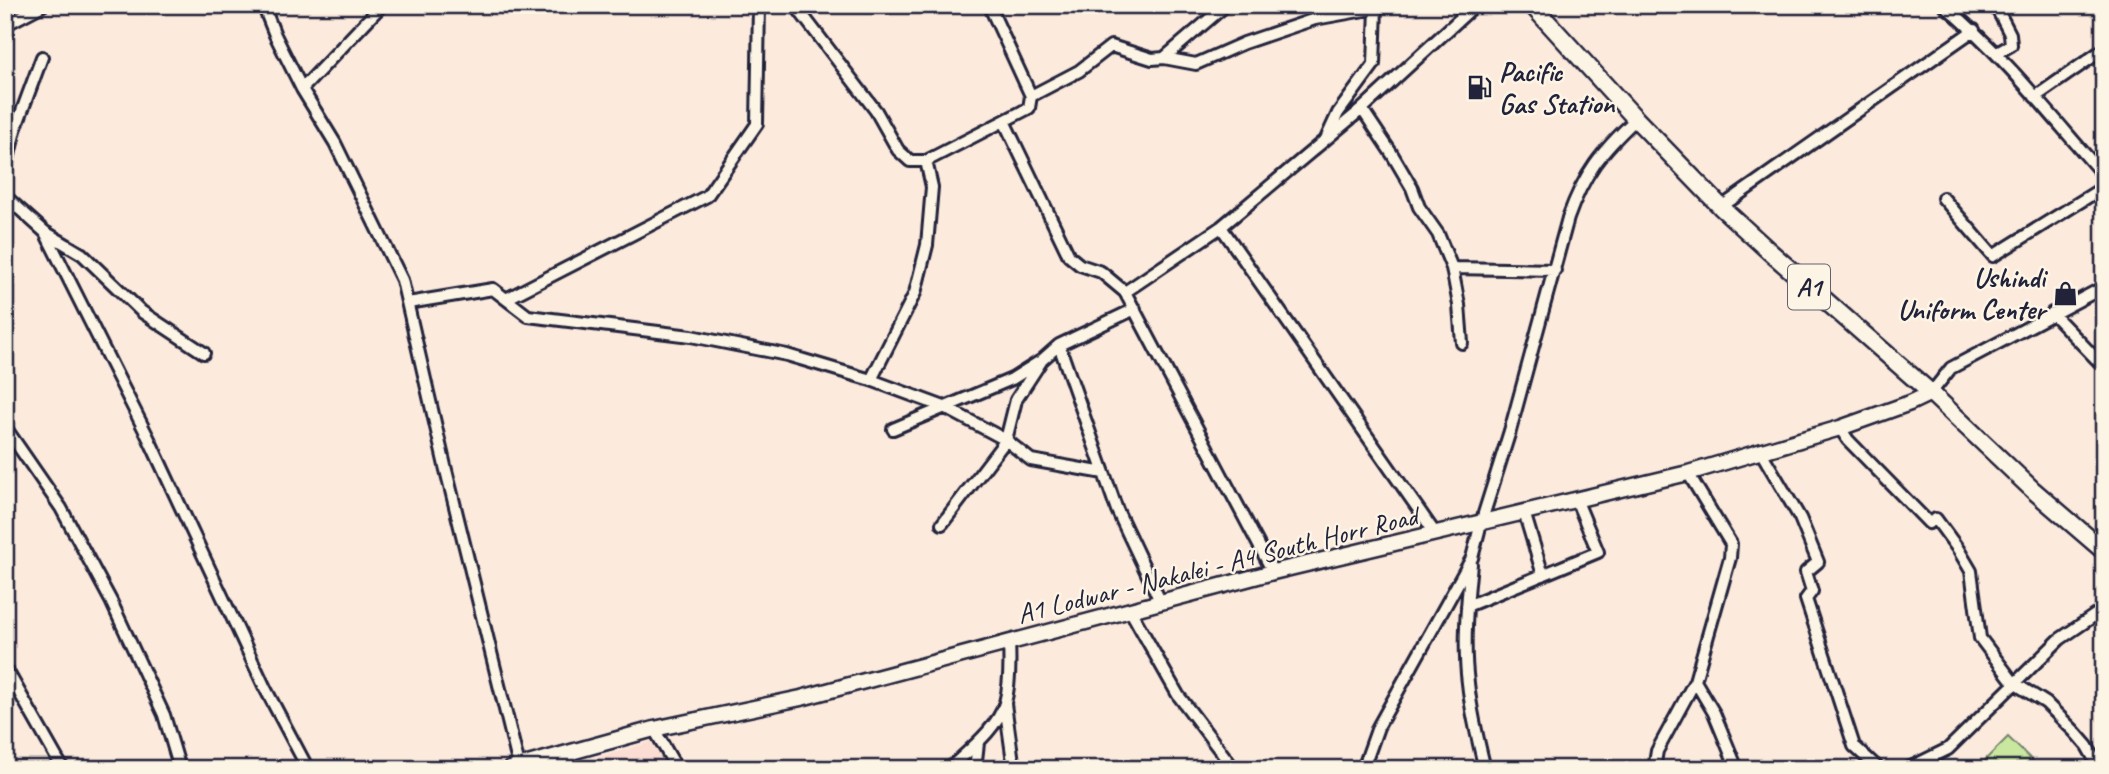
<svg xmlns="http://www.w3.org/2000/svg" width="2109" height="774" font-family="Caveat,sans-serif">
	<style>
		.built { fill: #fcddd3 }
		.green { fill: #c9e79f; stroke: #76846d; stroke-width: 2 }
		.lines { fill: none; stroke-linecap: round; stroke-linejoin: round }
		.minor-casing { stroke: #22223b; stroke-width: 16 }
		.major-casing { stroke: #22223b; stroke-width: 19 }
		.highway-casing { stroke: #22223b; stroke-width: 21 }
		.minor { stroke: #fcf5e5; stroke-width: 10 }
		.major { stroke: #fcf5e5; stroke-width: 14 }
		.highway { stroke: #fcf5e5; stroke-width: 16 }
		.labels { text-anchor: middle; stroke-width: 5; stroke-linejoin: round; paint-order: stroke }
		.shield { fill: #fcf5e5; stroke: #63616e; stroke-width: 2 }
		.shield-label { font-size: 26px; font-weight: bold; fill: #22223b }
		.poi-label { font-size: 28px; font-weight: bold; fill: #22223b; stroke: #fcf5e5; text-anchor: start }
		.street-label { font-size: 28px; fill: #22223b; stroke: #fcf5e5 }
	</style>
	<rect width="100%" height="100%" fill="#fceadd"/>
	<filter id="ink" filterUnits="userSpaceOnUse"><feTurbulence type="fractalNoise" baseFrequency=".0143" numOctaves="2"/><feDisplacementMap in="SourceGraphic" scale="14" xChannelSelector="R" yChannelSelector="G"/><feConvolveMatrix kernelMatrix="1 2 1 2 8 2 1 2 1" color-interpolation-filters="sRGB"/></filter>
	<g filter="url(#ink)">
		<path class="built" d="M 651,742 L 669,769 L 559,769 Z"/>
		<path class="green" d="M 2008,737 L 2041,769 L 1976,769 Z"/>
		<g class="lines">
			<defs>
				<path id="minor" d="M 263,5 L 275,35 L 302,89 L 335,143 L 402,280 L 445,466 L 519,766
					M 795,5 L 876,111 L 898,150 L 910,161 L 926,161 L 1029,108 L 1031,96 L 1079,71 L 1111,46 L 1152,59 L 1164,58 L 1226,5
					M 989,5 L 1031,96
					M 1944,5 C 2004,55 2052,117 2104,176
					M 1995,5 L 2010,34 L 2011,45 L 1997,53
					M 5,25 L 43,5
					M 1164,58 L 1196,64 L 1244,43 L 1315,19 L 1376,8 L 1374,64 L 1338,113 L 1326,139
					M 302,89 L 382,5
					M 2035,97 L 2104,49
					M 1362,109 L 1392,154 L 1412,188 L 1419,207 L 1438,234 L 1452,268 L 1459,305 L 1462,343
					M 1004,121 L 1069,256 L 1080,265 L 1101,272 L 1125,292 L 1273,572
					M 5,172 L 15,130 L 42,57
					M 5,196 L 45,232 L 149,439 L 265,688 L 308,769
					M 1943,198 L 1993,256 L 2104,187
					M 1721,207 L 1974,30
					M 1221,227 L 1362,109 L 1475,5
					M 45,232 L 82,254 L 142,312 L 204,353
					M 1452,268 L 1555,270
					M 1125,292 L 1221,227 L 1435,533
					M 506,299 L 707,196 L 757,124 L 759,5
					M 408,303 L 493,289 L 528,316 L 691,336 L 787,355 L 871,380 L 944,407 L 1006,440 L 1031,460 L 1104,473
					M 1135,309 L 1059,345 L 1117,510 L 1161,603
					M 2052,313 L 2104,367
					M 871,380 L 915,293 L 927,245 L 932,187 L 926,161
					M 1931,393 L 1951,368 L 2104,287
					M 5,427 L 61,508 L 111,601 L 164,715 L 180,769
					M 1840,428 L 1848,440 L 1929,523 L 1936,519 L 1958,549 L 1971,571 L 1980,638 L 2014,683 L 2046,703 L 2074,731 L 2087,746 L 2100,769
					M 893,429 L 1012,379 L 1039,362
					M 1761,452 L 1800,518 L 1818,562 L 1806,572 L 1812,591 L 1806,599 L 1854,746 L 1879,769
					M 1524,512 L 1543,575
					M 942,524 L 1006,440 L 1016,400 L 1042,360 L 1059,345
					M 1471,564 C 1467,602 1463,645 1468,683 C 1471,712 1478,741 1485,769
					M 1467,606 L 1598,552 L 1576,499
					M 1130,610 L 1178,695 L 1234,769
					M 5,667 L 63,769
					M 1695,681 L 1714,713 L 1737,769
					M 1005,704 L 1014,769
					M 654,729 L 677,769
					M 568,753 L 573,769
					M 949,769 C 968,751 998,728 1005,703 C 1010,684 1010,662 1009,643
					M 975,769 L 978,743
					M 1363,769 L 1378,727 L 1472,558 L 1481,523 L 1510,431 L 1568,218 C 1584,173 1601,152 1636,119
					M 1654,769 L 1657,751 L 1695,681 L 1730,558 L 1731,544 L 1688,473
					M 1907,769 L 1948,749 L 2060,639 L 2104,609"/>
				<path id="major" d="M 510,769 L 654,729 L 801,698 L 1273,572 L 1688,473 L 1840,428 L 1910,403 L 1931,393"/>
				<path id="highway" d="M 1532,5 L 1636,119 L 1721,207 L 1769,251 L 1931,393 L 2033,490 L 2104,551"/>
			</defs>
			<use href="#minor" class="minor-casing"/>
			<use href="#major" class="major-casing"/>
			<use href="#highway" class="highway-casing"/>
			<use href="#minor" class="minor"/>
			<use href="#major" class="major"/>
			<use href="#highway" class="highway"/>
		</g>
	</g>
	<defs>
		<symbol id="fuel-bare" viewBox="-9 -9 18 18"><path d="M-5.5-6h7V0h2V4h1.3V-2.5L3-4.5l.8-.8L6-3V5H2.5V1h-1V6h-7ZM-4.2-4.7v3.2H.2V-4.7Z" fill="#22223b" stroke="#fcf5e5" stroke-width="2.5" paint-order="stroke"/></symbol>
		<symbol id="shop-bare" viewBox="-9 -9 18 18"><path d="M-5-2.5h2.3a2.7 3.5 0 0 1 5.4 0H5L5.5 6h-11ZM-1.5-2.5h3a1.5 2.3 0 0 0-3 0Z" fill="#22223b" stroke="#fcf5e5" stroke-width="2.5" paint-order="stroke"/></symbol>
	</defs>
	<g fill-rule="evenodd">
		<use href="#fuel-bare" x="1462" y="70" width="35" height="35"/>
		<use href="#shop-bare" x="2048" y="276" width="35" height="35"/>
	</g>
	<g class="labels">
		<rect class="shield" x="1788" y="264.5" width="42" height="45" rx="5"/>
		<g class="shield-label">
			<text x="1809" y="296">A1</text>
		</g>
		<g class="poi-label">
			<text x="1499" y="81">Pacific<tspan x="1499" dy="32">Gas Station</tspan></text>
			<text x="2045" y="287" text-anchor="end">Ushindi<tspan x="2045" dy="32">Uniform Center</tspan></text>
		</g>
		<g class="street-label">
			<text transform="translate(1217 564) rotate(-14)" y="10">A1 Lodwar - Nakalei - A4 South Horr Road</text>
		</g>
	</g>
	<rect width="2109" height="774" fill="none" stroke="#fcf5e5" stroke-width="28"/>
	<rect x="14" y="14" width="2081" height="746" fill="none" stroke="#22223b" stroke-width="2.5" filter="url(#ink)"/>
</svg>
